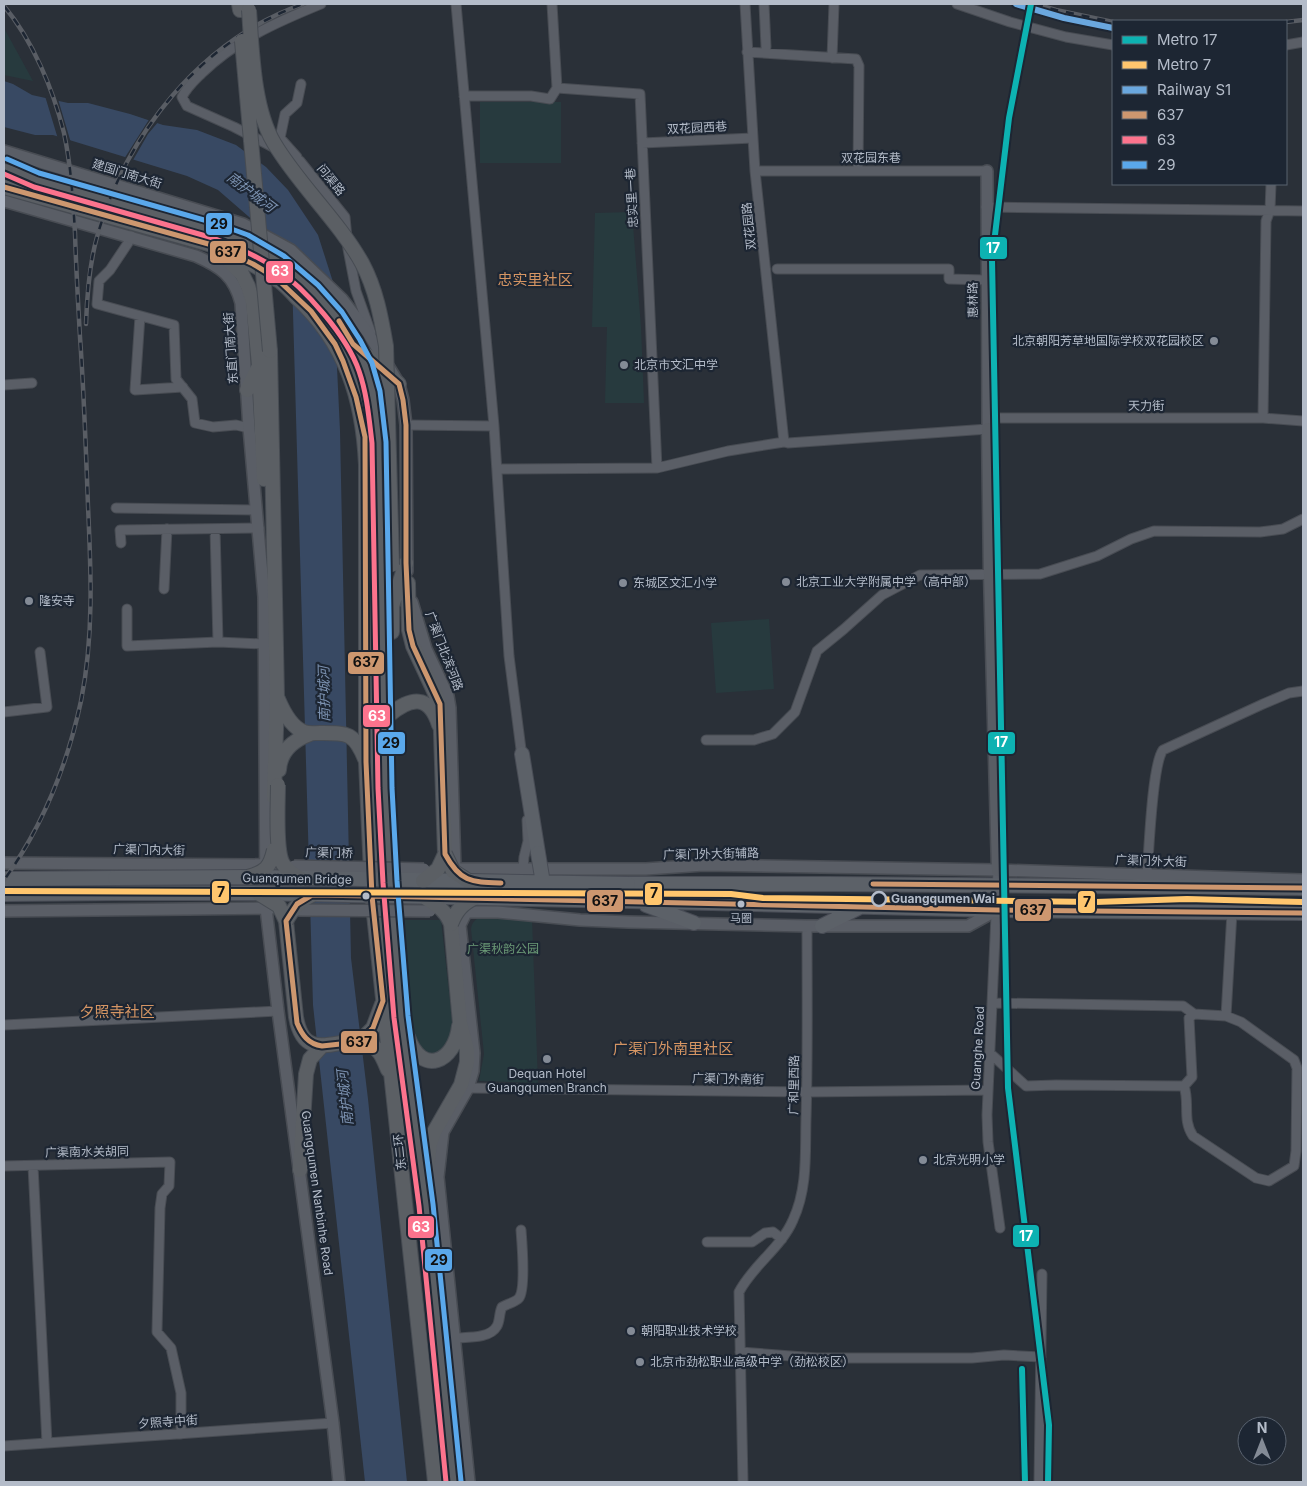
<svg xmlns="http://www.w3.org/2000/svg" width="1307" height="1486" font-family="Inter,'Noto Sans SC',sans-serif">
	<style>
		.green { fill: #273a3e }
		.water { fill: #384963 }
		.pier { fill: #2a3038 }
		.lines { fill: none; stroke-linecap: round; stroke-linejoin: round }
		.minor-casing { stroke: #484c53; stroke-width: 11 }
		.tertiary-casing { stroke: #484c53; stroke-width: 14 }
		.secondary-casing { stroke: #484c53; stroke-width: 15 }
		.primary-casing { stroke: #484c55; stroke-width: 16 }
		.trunk-casing { stroke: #474c53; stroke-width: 16 }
		.minor { stroke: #5a5e66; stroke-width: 9 }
		.tertiary { stroke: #5a5e66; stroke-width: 11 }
		.secondary { stroke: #595d64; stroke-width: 12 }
		.primary { stroke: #5c6168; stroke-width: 14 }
		.trunk { stroke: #5b5f64; stroke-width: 14 }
		.rail-casing { stroke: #595d64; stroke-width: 4.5 }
		.rail { stroke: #1d2633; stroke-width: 2.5; stroke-dasharray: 8; stroke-linecap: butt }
		.tertiary-bridge-casing { stroke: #484c53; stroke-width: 14; stroke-linecap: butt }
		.primary-bridge-casing { stroke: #484c55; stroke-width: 16; stroke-linecap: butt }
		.trunk-bridge-casing { stroke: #474c53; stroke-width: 16; stroke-linecap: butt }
		.tertiary-bridge { stroke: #5a5e66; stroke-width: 11 }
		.primary-bridge { stroke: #5c6168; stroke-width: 14 }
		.trunk-bridge { stroke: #5b5f64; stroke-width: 14 }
		.bus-1-casing { stroke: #1d2633; stroke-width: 9 }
		.bus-2-casing { stroke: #1d2633; stroke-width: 9 }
		.bus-3-casing { stroke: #1d2633; stroke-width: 9 }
		.bus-1 { stroke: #cd976f; stroke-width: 5 }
		.bus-2 { stroke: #fc738d; stroke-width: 5 }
		.bus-3 { stroke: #5aa8eb; stroke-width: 5 }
		.rail-1-casing { stroke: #1d2633; stroke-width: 10 }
		.rail-1 { stroke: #6aa7de; stroke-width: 6 }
		.metro-1-casing { stroke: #1d2633; stroke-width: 10 }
		.metro-2-casing { stroke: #1d2633; stroke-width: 10 }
		.metro-1 { stroke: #0db2b2; stroke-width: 6 }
		.metro-2 { stroke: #ffc66e; stroke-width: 6 }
		.poi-dot { fill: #848b96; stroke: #1d2633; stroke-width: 2 }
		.bus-dot { fill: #b4bcc9; stroke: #1d2633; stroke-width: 2 }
		.stop-dot { fill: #1d2633; stroke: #b4bcc9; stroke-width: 2.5 }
		.labels { text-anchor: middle; stroke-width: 4.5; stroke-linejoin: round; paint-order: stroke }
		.bus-label { font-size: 11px; fill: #b4bcc9; stroke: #1d2633 }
		.street-label { font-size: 12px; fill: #b4bcc9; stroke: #1d2633 }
		.poi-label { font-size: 12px; fill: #b4bcc9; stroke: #1d2633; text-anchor: start }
		.stop-label { font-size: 12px; font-weight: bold; fill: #b4bcc9; stroke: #1d2633; text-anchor: start }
		.park-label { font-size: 12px; fill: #6b9a76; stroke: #1d2633 }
		.water-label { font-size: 14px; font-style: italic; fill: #7c92b1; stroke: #1d2633 }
		.quarter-label { font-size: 15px; fill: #d59563; stroke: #1d2633 }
		.line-badge { stroke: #1d2633; stroke-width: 2 }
		.badge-label { font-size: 14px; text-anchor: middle; font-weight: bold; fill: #fff }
		.pale-badge-label { font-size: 14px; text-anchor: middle; font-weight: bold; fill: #111 }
	</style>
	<rect width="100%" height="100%" fill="#2a3038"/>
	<path class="green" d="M 4,28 L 33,81 L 4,75 Z
		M 480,102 L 561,102 L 561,163 L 480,163 Z
		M 632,212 L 641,327 L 644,403 L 605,403 L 607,327 L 592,327 L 595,213 Z
		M 769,619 L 774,689 L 716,693 L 711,623 Z
		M 482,917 L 532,918 L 538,1083 L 479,1081 L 484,1054 L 471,929 C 472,922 475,919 482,917 Z
		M 404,920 L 441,920 L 454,1036 L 447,1051 L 426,1055 L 414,1039 Z"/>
	<path class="water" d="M 4,81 L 13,84 L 32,95 L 68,103 L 88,103 L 130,114 L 163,125 L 197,130 L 236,145 L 266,167 L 288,190 L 318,235 L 333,282 L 340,431 L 351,958 L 368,1099 L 407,1482 L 365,1482 L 313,1005 L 292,278 L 271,236 L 218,190 L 187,176 L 53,135 L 35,135 L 4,127 Z"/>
	<path class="pier" d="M 45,96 L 58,99 L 71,143 L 58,139 Z
		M 150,118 L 159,121 L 148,134 L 132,162 L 124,159 Z"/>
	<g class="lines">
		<defs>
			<path id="minor" d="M 321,4 C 277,22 236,40 202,73 C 194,81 187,87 182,97 L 187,106 L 234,127 L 300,161 L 345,217 L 348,249 L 356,291 L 371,333
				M 552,4 L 557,88 L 640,94 L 657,468
				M 745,4 L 755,171 L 784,442 L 788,443 L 988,429
				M 764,4 L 766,47
				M 957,4 L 1010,22 L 1066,37 L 1113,45
				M 1286,45 L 1303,42
				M 747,52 L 856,59 L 859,66 L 858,171
				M 832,58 L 834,4
				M 464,96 L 531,96 L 550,99 L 557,88
				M 642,143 L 753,138
				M 297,157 L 280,138 L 285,114 L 297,103 L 301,84
				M 755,171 L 987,171
				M 986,207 L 1303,211
				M 131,236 L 128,243 L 110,270 L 99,281 L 97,304 L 174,325 L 176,379 L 192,399 L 195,423 L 213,427 L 236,425 L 249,428
				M 777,269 L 949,269 L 949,279 L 987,280
				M 140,316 L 135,390 L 183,387
				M 4,385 L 32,383
				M 988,418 L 1263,418 L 1303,421
				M 1263,418 L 1266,221 L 1270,210 L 1271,184
				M 406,425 L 494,426 L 456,4
				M 494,426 L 509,656 L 522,757
				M 497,469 L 657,468 L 728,451 L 784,442
				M 116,508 L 256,510
				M 215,529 L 218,642
				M 121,543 L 120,530 L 259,528
				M 164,589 L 167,529
				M 127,609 L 127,646 L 218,642 L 264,644
				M 4,712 L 47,707 L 40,652
				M 706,740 L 754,740 L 773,734 L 795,712 L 817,651 L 844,629 L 882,595 L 920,575 L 1040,574 L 1097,556 L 1131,539 L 1154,531 L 1260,532 L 1283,529 L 1303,519
				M 523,870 L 524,857 L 528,841 L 527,820
				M 998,870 L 987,1115 L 988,1142 L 1000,1228
				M 1147,875 C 1149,852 1152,764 1163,750 L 1263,704 L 1289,693 L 1303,691
				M 993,1003 L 1183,1006 L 1194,1014
				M 1226,1016 L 1232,912
				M 4,1025 L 278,1011
				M 991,1054 L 1026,1086 L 1056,1085 L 1184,1086 L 1192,1077 L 1189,1018 L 1194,1014 L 1226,1016 L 1241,1022 L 1294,1060 L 1297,1068 L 1296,1151 L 1294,1166 L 1269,1181 L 1256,1178 L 1193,1136 C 1182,1120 1190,1103 1184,1086
				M 468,1088 L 807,1092 L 988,1090
				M 4,1166 L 170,1162 L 169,1186 L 162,1194 L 160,1208 L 157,1332 L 171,1348 L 181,1393 L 181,1434
				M 33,1166 L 47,1443
				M 707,1242 L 752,1242 L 765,1233 L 773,1232 L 782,1239
				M 455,1338 C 467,1337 490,1339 497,1326 C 500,1321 499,1313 502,1307 C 507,1304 516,1302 519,1298 C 526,1289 522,1243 521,1230
				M 740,1352 L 817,1358 L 972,1358 L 1004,1355 L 1041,1357
				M 4,1446 L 333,1423
				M 743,1482 L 739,1292 C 753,1265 781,1248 793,1220 C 808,1188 805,1152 806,1119 C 808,1054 807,990 807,926
				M 1039,1482 L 1042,1274"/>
			<path id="tertiary" d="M 4,151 L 243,224 L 291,250 L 342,299 L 368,333 L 399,384 L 403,400 L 406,425 L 407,571
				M 987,171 L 988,429
				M 4,201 L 196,256 C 221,267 234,276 241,303 L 249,428 L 264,597 L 266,908 L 278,1011 L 333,1423 L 339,1482
				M 412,602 L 426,649 L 448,696 L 450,708 L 455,869 L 471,878 L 474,885 L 474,896 L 460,925 L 474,1053 L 473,1071 L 468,1088 L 443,1132 L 438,1177 L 469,1482
				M 4,863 L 272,865
				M 456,869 L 646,869 L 704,865 L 998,870 L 1303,880
				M 4,911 L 272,908
				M 462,912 L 498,912 L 580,920 L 628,922 L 807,926 L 968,926 L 997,910"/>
			<path id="secondary" d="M 988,429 L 990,574 L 998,870"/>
			<path id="primary" d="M 522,754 L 538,853
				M 4,879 L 115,878
				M 628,884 L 831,884 L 1303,888
				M 4,894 L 116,893
				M 628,901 L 997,910 L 1303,913
				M 646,905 L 694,923
				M 822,926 L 860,907"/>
			<path id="trunk" d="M 239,4 L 240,10
				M 4,171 C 48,184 91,196 135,208 C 171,218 210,226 244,242 C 294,266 345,314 365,367 C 375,391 377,416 379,442 L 385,788 L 390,882 L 401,1017 L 426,1205 L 454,1482
				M 4,187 L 212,245 C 234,255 256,265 276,279 C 284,283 290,291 296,297 C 346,343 363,399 366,465 L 366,762 L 372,896 L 435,1482
				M 220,252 L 242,274 L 248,286 L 253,302 L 259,365 L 264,479
				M 360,349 L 399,384
				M 270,351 L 277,697 L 274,797
				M 247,390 L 258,368
				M 408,583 L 409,630 L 413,646 L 440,704 L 445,854
				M 392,632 L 392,606 L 406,563
				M 278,699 C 283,711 291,727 304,732 C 309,734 314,733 320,733 C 347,733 354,732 365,759
				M 389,715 C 411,697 429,694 439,725
				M 279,770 C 280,751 294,740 310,734
				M 286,921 L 296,1017 C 305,1069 344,1031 370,1044 C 380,1049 384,1061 388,1070
				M 408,1037 C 422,1077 455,1062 459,1026
				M 359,1042 L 373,1028 L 382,1004
				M 300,1170 L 306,1074 L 310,1059 L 322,1046
				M 427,1170 L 430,1144 L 434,1132 L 461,1085 L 467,1062 L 467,1050 L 460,1023 L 451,924"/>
		</defs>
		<use href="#minor" class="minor-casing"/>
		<use href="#tertiary" class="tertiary-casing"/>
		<use href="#secondary" class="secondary-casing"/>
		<use href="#primary" class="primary-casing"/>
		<use href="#trunk" class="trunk-casing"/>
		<use href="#minor" class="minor"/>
		<use href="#tertiary" class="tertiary"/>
		<use href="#secondary" class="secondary"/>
		<use href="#primary" class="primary"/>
		<use href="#trunk" class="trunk"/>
		<defs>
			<path id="rail" d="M 1035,4 L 1056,10 L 1113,22
				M 4,6 C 33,41 53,89 64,133 C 71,166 73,199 75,233 C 76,268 78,302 80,337 C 84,394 86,450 88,506 C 91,571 94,637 81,701 C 67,766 43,826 4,880
				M 1286,22 L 1303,20
				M 86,324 C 87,295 89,265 97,237 C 126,134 201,40 303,4"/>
		</defs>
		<use href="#rail" class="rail-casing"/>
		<use href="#rail" class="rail"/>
		<defs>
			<path id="tertiary-bridge" d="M 294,866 L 424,869
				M 296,910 L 430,911"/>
			<path id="primary-bridge" d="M 538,853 L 543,883
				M 115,878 L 248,877 L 628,884
				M 116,893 L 253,893 L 628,901"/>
			<path id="trunk-bridge" d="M 249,10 C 252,50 253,108 274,143 C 299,185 338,220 362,263 C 376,289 381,317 386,346 L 392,565
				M 242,41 L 270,351
				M 278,785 C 278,803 275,851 283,864 C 288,872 294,875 301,879
				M 445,854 L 453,871 L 470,882
				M 248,877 C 265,872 270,868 274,850
				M 423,881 L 438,869 L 445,854
				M 258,893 L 279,906 L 286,921
				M 426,898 C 437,905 446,911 451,924
				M 286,921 C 293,909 299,901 312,895
				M 451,924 C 456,911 462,904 474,898"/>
		</defs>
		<use href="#tertiary-bridge" class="tertiary-bridge-casing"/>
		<use href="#primary-bridge" class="primary-bridge-casing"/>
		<use href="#trunk-bridge" class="trunk-bridge-casing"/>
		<use href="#tertiary-bridge" class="tertiary-bridge"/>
		<use href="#primary-bridge" class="primary-bridge"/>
		<use href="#trunk-bridge" class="trunk-bridge"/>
		<defs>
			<path id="bus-1" d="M 4,187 L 212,245 L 253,264 L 276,278 L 311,311 L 335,344 L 343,361 L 356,397 L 365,437 L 366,762 L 372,896
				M 339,321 L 353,344 L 399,384 L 403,400 L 406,425 L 406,563 L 409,630 L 413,646 L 440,704 L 445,854 C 460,882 471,882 501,883
				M 873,884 L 1303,888
				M 312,895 L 372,896 L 383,1001 L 373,1028 L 359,1042 L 322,1046 C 308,1044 302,1035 297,1023 L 286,921 L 297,904 Z
				M 372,896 L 997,910 L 1303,913"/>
			<path id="bus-2" d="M 4,174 L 34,187 L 213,238 C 234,246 256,255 275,268 C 305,288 347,336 359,371 C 367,394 369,418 372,443 L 378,788 L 383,883 L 394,1018 L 419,1206 L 446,1482"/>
			<path id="bus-3" d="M 7,159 L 39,173 L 218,224 L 248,235 L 284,256 L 318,285 L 342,312 L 360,340 L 372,363 L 380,391 L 386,442 L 392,788 L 397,881 L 408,1016 L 433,1204 L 461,1481"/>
		</defs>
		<use href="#bus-1" class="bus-1-casing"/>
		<use href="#bus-2" class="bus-2-casing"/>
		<use href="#bus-3" class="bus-3-casing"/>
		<use href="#bus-1" class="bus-1"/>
		<use href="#bus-2" class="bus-2"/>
		<use href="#bus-3" class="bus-3"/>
		<defs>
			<path id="rail-1" d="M 1016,4 L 1064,18 L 1113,28"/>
		</defs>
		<use href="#rail-1" class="rail-1-casing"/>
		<use href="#rail-1" class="rail-1"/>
		<defs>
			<path id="metro-1" d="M 1031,4 L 1009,118 L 992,260 L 1008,1088 L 1049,1425 L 1048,1482
				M 1022,1369 L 1025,1482"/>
			<path id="metro-2" d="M 4,891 L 731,894 L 763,898 L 1095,902 L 1187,899 L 1303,902"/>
		</defs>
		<use href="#metro-1" class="metro-1-casing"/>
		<use href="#metro-2" class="metro-2-casing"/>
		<use href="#metro-1" class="metro-1"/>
		<use href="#metro-2" class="metro-2"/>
	</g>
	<g class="poi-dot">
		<circle cx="1214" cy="341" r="5"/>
		<circle cx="624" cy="365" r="5"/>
		<circle cx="786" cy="582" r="5"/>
		<circle cx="623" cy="583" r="5"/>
		<circle cx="29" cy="601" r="5"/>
		<circle cx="547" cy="1059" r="5"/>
		<circle cx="923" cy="1160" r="5"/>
		<circle cx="631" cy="1331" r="5"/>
		<circle cx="640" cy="1362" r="5"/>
	</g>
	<g class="bus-dot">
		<circle cx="366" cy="896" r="4.5"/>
		<circle cx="741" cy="904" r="4.5"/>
	</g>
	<circle class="stop-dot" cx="879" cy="899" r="7"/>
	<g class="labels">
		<g class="bus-label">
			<text x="741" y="922">马圈</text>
		</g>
		<g class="street-label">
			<text transform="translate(697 128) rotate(-3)" y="4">双花园西巷</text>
			<text x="871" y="162">双花园东巷</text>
			<text transform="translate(127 174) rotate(17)" y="4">建国门南大街</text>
			<text transform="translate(331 180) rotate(51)" y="4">问渠路</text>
			<text transform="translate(632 198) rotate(-93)" y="4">忠实里一巷</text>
			<text transform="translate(749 226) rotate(-96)" y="4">双花园路</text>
			<text transform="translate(973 300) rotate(-91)" y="4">惠林路</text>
			<text transform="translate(231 348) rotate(-94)" y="4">东直门南大街</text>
			<text x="1146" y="410">天力街</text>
			<text transform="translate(444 651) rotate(69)" y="4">广渠门北滨河路</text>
			<text transform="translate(149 850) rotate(1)" y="4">广渠门内大街</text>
			<text transform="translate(329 853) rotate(1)" y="4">广渠门桥</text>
			<text transform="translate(711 854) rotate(-1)" y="4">广渠门外大街辅路</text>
			<text transform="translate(1151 861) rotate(2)" y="4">广渠门外大街</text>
			<text transform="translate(297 879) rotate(1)" y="4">Guanqumen Bridge</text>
			<text transform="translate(978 1048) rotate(-87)" y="4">Guanghe Road</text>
			<text transform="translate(728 1079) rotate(1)" y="4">广渠门外南街</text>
			<text transform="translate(794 1085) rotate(-89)" y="4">广和里西路</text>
			<text transform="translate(87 1152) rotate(-1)" y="4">广渠南水关胡同</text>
			<text transform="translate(400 1152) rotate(-96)" y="4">东二环</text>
			<text transform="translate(317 1193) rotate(82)" y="4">Guangqumen Nanbinhe Road</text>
			<text transform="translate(168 1422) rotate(-4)" y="4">夕照寺中街</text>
		</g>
		<g class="poi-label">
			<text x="1204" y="345" text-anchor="end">北京朝阳芳草地国际学校双花园校区</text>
			<text x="634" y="369">北京市文汇中学</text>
			<text x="796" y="586">北京工业大学附属中学（高中部）</text>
			<text x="633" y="587">东城区文汇小学</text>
			<text x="39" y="605">隆安寺</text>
			<text x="547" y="1078" text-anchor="middle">Dequan Hotel<tspan x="547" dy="14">Guangqumen Branch</tspan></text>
			<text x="933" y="1164">北京光明小学</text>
			<text x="641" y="1335">朝阳职业技术学校</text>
			<text x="650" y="1366">北京市劲松职业高级中学（劲松校区）</text>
		</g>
		<g class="stop-label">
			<text x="891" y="903">Guangqumen Wai</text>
		</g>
		<g class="park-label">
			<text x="503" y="953">广渠秋韵公园</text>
		</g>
		<g class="water-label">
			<text transform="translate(251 192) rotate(37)" y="5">南护城河</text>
			<text transform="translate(324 694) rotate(-91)" y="5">南护城河</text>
			<text transform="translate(345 1098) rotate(-96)" y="5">南护城河</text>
		</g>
		<g class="quarter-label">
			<text x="535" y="285">忠实里社区</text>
			<text x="117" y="1017">夕照寺社区</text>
			<text x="673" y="1054">广渠门外南里社区</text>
		</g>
	</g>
	<g class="line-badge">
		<rect x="205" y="212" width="28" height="24" rx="5" fill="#5aa8eb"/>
		<rect x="979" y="236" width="29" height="24" rx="5" fill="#0db2b2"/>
		<rect x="209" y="240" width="38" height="24" rx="5" fill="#cd976f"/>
		<rect x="265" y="260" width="29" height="24" rx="5" fill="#fc738d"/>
		<rect x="347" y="651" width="38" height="24" rx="5" fill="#cd976f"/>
		<rect x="362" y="704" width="29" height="24" rx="5" fill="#fc738d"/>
		<rect x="987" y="731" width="29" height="24" rx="5" fill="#0db2b2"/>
		<rect x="377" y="731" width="29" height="24" rx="5" fill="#5aa8eb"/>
		<rect x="211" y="880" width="19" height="24" rx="5" fill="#ffc66e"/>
		<rect x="644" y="882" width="19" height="24" rx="5" fill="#ffc66e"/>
		<rect x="586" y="889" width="38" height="24" rx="5" fill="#cd976f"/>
		<rect x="1077" y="890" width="19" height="24" rx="5" fill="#ffc66e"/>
		<rect x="1014" y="898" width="38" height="24" rx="5" fill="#cd976f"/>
		<rect x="340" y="1030" width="38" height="24" rx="5" fill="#cd976f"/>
		<rect x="407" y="1215" width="28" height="24" rx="5" fill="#fc738d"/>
		<rect x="1012" y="1224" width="28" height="24" rx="5" fill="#0db2b2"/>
		<rect x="424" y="1248" width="29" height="24" rx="5" fill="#5aa8eb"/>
	</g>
	<g class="badge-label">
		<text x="993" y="253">17</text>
		<text x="280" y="276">63</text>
		<text x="377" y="721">63</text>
		<text x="1001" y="747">17</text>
		<text x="421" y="1232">63</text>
		<text x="1026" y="1241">17</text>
	</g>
	<g class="pale-badge-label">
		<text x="219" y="229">29</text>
		<text x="228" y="257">637</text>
		<text x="366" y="667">637</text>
		<text x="391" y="748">29</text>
		<text x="221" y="897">7</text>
		<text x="654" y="898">7</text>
		<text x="605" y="906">637</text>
		<text x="1087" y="907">7</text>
		<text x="1033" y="915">637</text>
		<text x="359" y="1047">637</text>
		<text x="439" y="1265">29</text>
	</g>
	<rect width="1307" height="1486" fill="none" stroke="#b4bcc9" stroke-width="10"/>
	<rect x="1112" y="20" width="175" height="165" fill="#1d2633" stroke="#59626f"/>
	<rect x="1122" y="36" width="25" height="8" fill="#0db2b2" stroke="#59626f"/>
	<text x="1157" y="45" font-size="15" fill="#b4bcc9">Metro 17</text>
	<rect x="1122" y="61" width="25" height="8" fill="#ffc66e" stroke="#59626f"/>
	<text x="1157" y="70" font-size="15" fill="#b4bcc9">Metro 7</text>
	<rect x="1122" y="86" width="25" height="8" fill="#6aa7de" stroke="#59626f"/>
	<text x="1157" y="95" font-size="15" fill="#b4bcc9">Railway S1</text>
	<rect x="1122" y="111" width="25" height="8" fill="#cd976f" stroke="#59626f"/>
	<text x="1157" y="120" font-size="15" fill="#b4bcc9">637</text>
	<rect x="1122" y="136" width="25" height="8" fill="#fc738d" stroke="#59626f"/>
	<text x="1157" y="145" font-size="15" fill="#b4bcc9">63</text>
	<rect x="1122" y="161" width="25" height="8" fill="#5aa8eb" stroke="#59626f"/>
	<text x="1157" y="170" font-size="15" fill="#b4bcc9">29</text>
	<g transform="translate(1262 1441)"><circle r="24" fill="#1d2633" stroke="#59626f"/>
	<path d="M0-4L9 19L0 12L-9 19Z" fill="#848b96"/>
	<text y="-8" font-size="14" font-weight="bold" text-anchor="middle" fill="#b4bcc9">N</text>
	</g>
</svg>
